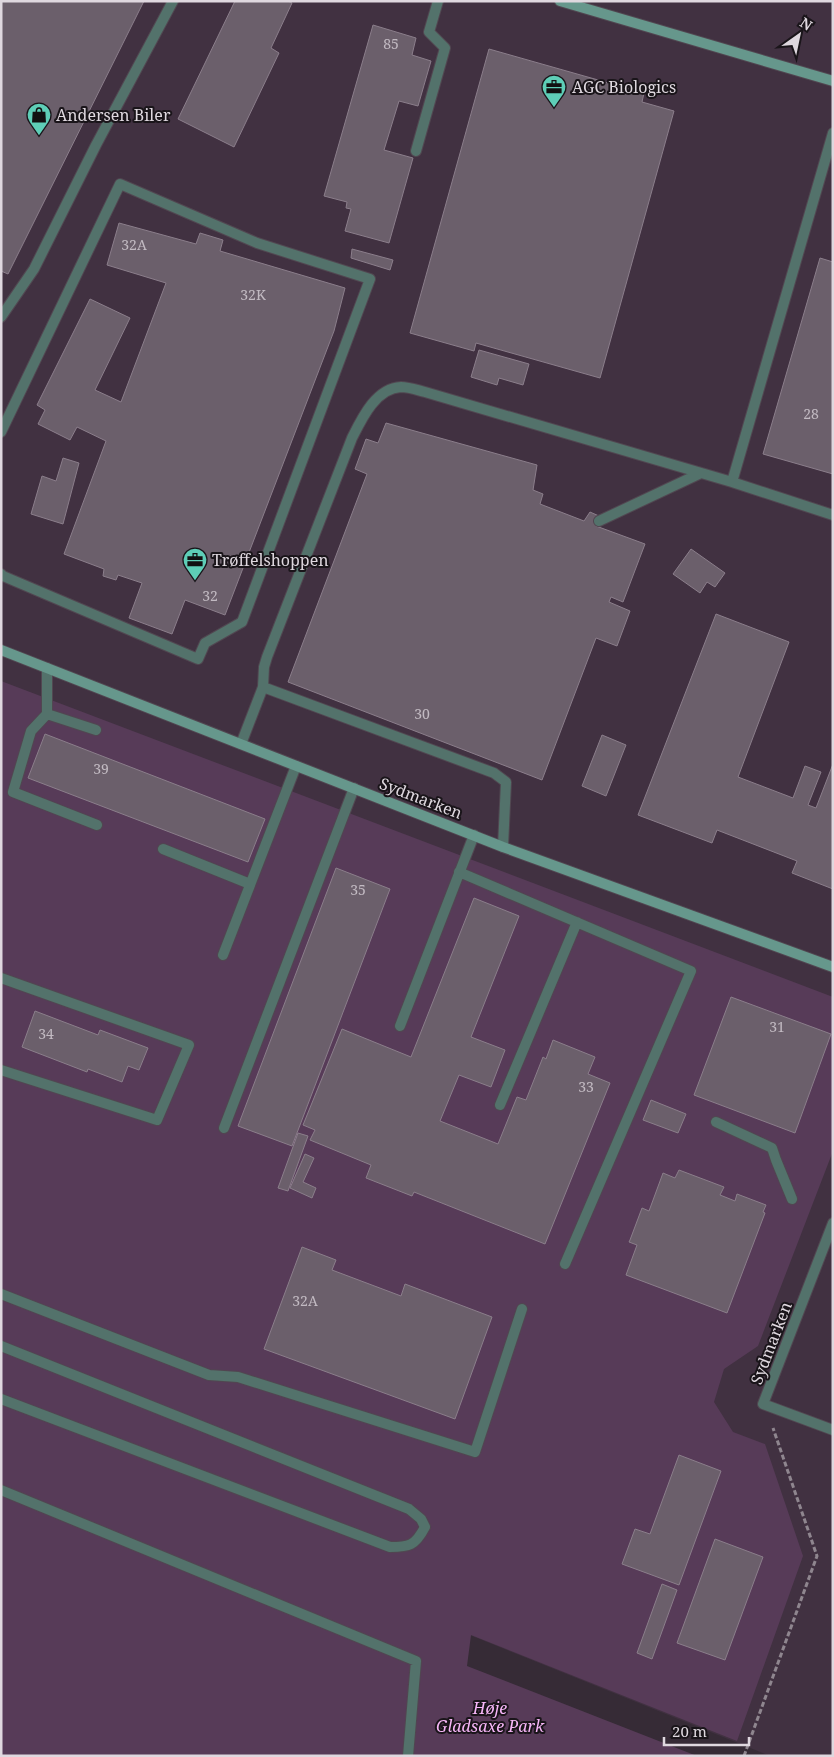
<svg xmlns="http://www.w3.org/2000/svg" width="834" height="1757" font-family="'Noto Serif',serif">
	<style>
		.built { fill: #413141 }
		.green { fill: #573b58 }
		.building { fill: #6b5f6b; stroke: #8b7e8b }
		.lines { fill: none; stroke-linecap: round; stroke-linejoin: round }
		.lane-casing { stroke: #514751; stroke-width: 12 }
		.secondary-casing { stroke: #514751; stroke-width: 12 }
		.path { stroke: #8f868f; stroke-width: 3; stroke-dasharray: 5 2.5; stroke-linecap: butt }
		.lane { stroke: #53726b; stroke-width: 10 }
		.secondary { stroke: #66978c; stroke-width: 10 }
		.labels { text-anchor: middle; stroke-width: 4; stroke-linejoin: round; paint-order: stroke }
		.number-label { font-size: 14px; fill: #c2bac2 }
		.poi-label { font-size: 16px; fill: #dfd8df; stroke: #1a151a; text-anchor: start }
		.street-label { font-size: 16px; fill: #dfd8df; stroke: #1a151a }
		.park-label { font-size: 16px; font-style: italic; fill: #f7b6f8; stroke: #1a151a }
	</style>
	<rect width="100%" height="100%" fill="#362b36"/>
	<path class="built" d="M 1,1 L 833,1 L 833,1756 L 770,1756 L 1,1446 Z"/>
	<path class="green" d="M 1,681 L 833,997 L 833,1151 L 758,1346 L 724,1369 L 714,1402 L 733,1432 L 765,1444 L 803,1556 L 737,1741 L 471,1635 L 467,1666 L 697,1756 L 1,1756 Z"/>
	<path class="building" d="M 1,1 L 144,1 L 8,274 L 1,271 Z
		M 235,1 L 288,1 L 292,3 L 271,48 L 279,53 L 234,147 L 178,119 Z
		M 373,25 L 416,38 L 412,55 L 431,61 L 418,106 L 399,101 L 384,150 L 413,158 L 389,243 L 345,231 L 351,209 L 346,208 L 347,202 L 324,196 Z
		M 489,49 L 644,93 L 642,102 L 674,111 L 600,378 L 476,343 L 474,351 L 410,333 Z
		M 119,223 L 196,244 L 200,233 L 223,240 L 220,251 L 345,288 L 334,331 L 225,615 L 185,600 L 172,634 L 129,618 L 142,583 L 118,575 L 116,580 L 103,576 L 104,569 L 64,554 L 106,441 L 77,427 L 70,440 L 38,424 L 45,410 L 37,405 L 90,299 L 130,318 L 95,390 L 121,402 L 166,283 L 107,265 Z
		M 352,249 L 393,260 L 390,270 L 351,258 Z
		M 820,258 L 833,262 L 833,474 L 763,454 Z
		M 479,350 L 529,364 L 523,385 L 499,378 L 497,385 L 471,377 Z
		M 386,423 L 537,465 L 533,490 L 543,494 L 540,504 L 584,521 L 590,512 L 599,516 L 596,526 L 645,544 L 623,602 L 611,597 L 609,602 L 630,611 L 617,646 L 596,638 L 542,780 L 288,682 L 367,474 L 355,469 L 366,439 L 378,443 Z
		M 63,458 L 79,463 L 63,524 L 31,514 L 42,476 L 56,481 Z
		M 691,549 L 725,573 L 715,587 L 707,582 L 700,593 L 673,574 Z
		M 716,614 L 789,642 L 738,777 L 793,798 L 805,766 L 821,772 L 808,805 L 816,808 L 833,764 L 833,889 L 792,873 L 797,861 L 717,830 L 712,843 L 638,815 Z
		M 45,734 L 265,819 L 248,862 L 28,778 Z
		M 602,735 L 626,745 L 606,796 L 582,786 Z
		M 336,868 L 390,889 L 292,1146 L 238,1126 Z
		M 474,898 L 519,916 L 471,1037 L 505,1050 L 491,1087 L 459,1075 L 440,1121 L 498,1144 L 517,1097 L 526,1100 L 543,1057 L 546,1059 L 553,1040 L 595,1057 L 588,1074 L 610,1083 L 545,1244 L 414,1192 L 412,1196 L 366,1178 L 371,1165 L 310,1140 L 315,1130 L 303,1125 L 342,1029 L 411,1057 Z
		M 731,997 L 831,1034 L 795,1133 L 694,1095 Z
		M 35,1011 L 98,1035 L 100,1030 L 148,1048 L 139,1070 L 128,1066 L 122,1082 L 88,1069 L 87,1072 L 22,1047 Z
		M 651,1100 L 686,1114 L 678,1133 L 643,1120 Z
		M 298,1133 L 308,1136 L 288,1191 L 278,1188 Z
		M 305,1154 L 314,1158 L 303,1182 L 316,1188 L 312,1198 L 290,1188 Z
		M 679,1170 L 724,1187 L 720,1195 L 735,1201 L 737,1194 L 766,1205 L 763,1212 L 765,1213 L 727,1313 L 626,1275 L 637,1245 L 629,1242 L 630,1240 L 642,1208 L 649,1211 L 663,1173 L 675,1178 Z
		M 302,1247 L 336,1260 L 332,1270 L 401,1296 L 405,1284 L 492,1317 L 455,1419 L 264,1349 Z
		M 679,1455 L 721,1471 L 679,1585 L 622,1564 L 635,1529 L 650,1534 Z
		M 715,1539 L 763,1557 L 725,1660 L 677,1643 Z
		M 662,1584 L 677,1590 L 652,1659 L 637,1653 Z"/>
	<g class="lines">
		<defs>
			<path id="lane" d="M 416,151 L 445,48 L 429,32 L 438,1
				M 1,317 L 34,269 L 96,145 L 173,1
				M 1,432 L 120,184 L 257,243 L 370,279 L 242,622 L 205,643 L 198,659 L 3,576 L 1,574
				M 732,482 L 833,133
				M 599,521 L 701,473
				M 47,668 L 47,714 L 96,730
				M 263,687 L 494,773 L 506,782 L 503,847
				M 47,714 L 31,731 L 13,792 L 97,825
				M 241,744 L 263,687 L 264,667 L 267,657 L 352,438 C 362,418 376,388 401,387 C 409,387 417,390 425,392 L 732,482 L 833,515
				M 163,849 L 250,884
				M 459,872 L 691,971 L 565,1264
				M 223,955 L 296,766
				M 1,978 L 189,1045 L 157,1120 L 1,1070
				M 400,1026 L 474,835
				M 500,1105 L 577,922
				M 716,1122 L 772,1148 L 776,1160 L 792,1199
				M 224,1128 L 354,788
				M 833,1223 L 763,1404 L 833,1430
				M 1,1294 L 209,1375 L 238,1377 L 475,1452 L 522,1309
				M 1,1346 L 409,1509 L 421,1519 L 425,1527 C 415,1546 409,1547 390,1547 L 1,1399
				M 1,1490 L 416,1661 L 408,1756"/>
			<path id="secondary" d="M 560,1 L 833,81
				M 1,650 L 503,847 L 833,967"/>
		</defs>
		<use href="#lane" class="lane-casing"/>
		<use href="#secondary" class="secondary-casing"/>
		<path class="path" d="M 744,1756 L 817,1556 L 773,1428"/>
		<use href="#lane" class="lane"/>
		<use href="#secondary" class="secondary"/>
	</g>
	<defs>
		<symbol id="office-pin" viewBox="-11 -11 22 30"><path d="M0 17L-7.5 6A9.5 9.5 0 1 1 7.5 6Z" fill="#5eceb7" stroke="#1a151a"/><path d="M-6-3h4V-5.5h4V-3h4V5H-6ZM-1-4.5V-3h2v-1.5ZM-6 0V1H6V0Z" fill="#111"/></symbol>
		<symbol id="shop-pin" viewBox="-11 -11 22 30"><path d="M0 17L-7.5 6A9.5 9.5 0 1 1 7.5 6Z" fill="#5eceb7" stroke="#1a151a"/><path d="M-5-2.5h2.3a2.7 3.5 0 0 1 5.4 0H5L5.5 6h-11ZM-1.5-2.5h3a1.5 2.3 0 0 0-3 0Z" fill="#111"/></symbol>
	</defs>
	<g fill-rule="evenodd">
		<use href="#office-pin" x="540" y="73" width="28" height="38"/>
		<use href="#shop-pin" x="25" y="101" width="28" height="38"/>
		<use href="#office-pin" x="181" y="546" width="28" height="38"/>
	</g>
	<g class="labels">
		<g class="number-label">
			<text x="391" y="49">85</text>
			<text x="134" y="250">32A</text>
			<text x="253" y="300">32K</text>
			<text x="811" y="419">28</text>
			<text x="210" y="601">32</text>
			<text x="422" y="719">30</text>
			<text x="101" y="774">39</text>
			<text x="358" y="895">35</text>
			<text x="777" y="1032">31</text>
			<text x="46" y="1039">34</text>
			<text x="586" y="1092">33</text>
			<text x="305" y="1306">32A</text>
		</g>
		<g class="poi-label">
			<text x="572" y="93">AGC Biologics</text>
			<text x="56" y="121">Andersen Biler</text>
			<text x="212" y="566">Trøffelshoppen</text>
		</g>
		<g class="street-label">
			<text transform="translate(421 798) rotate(21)" y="6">Sydmarken</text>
			<text transform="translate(771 1343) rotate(-69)" y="6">Sydmarken</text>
		</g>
		<g class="park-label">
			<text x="490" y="1714">Høje<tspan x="490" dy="18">Gladsaxe Park</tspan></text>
		</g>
	</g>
	<rect width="834" height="1757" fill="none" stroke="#dfd8df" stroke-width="5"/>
	<g transform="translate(799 35) rotate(33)" stroke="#1a151a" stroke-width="4" paint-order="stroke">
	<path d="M0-4L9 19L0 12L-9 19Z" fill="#dfd8df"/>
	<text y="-8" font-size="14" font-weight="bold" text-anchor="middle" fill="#dfd8df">N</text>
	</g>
	<path d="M664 1737v8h85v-8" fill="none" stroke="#dfd8df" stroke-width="2.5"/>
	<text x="672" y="1737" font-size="15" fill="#dfd8df" stroke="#1a151a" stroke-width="4" paint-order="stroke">20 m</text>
</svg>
